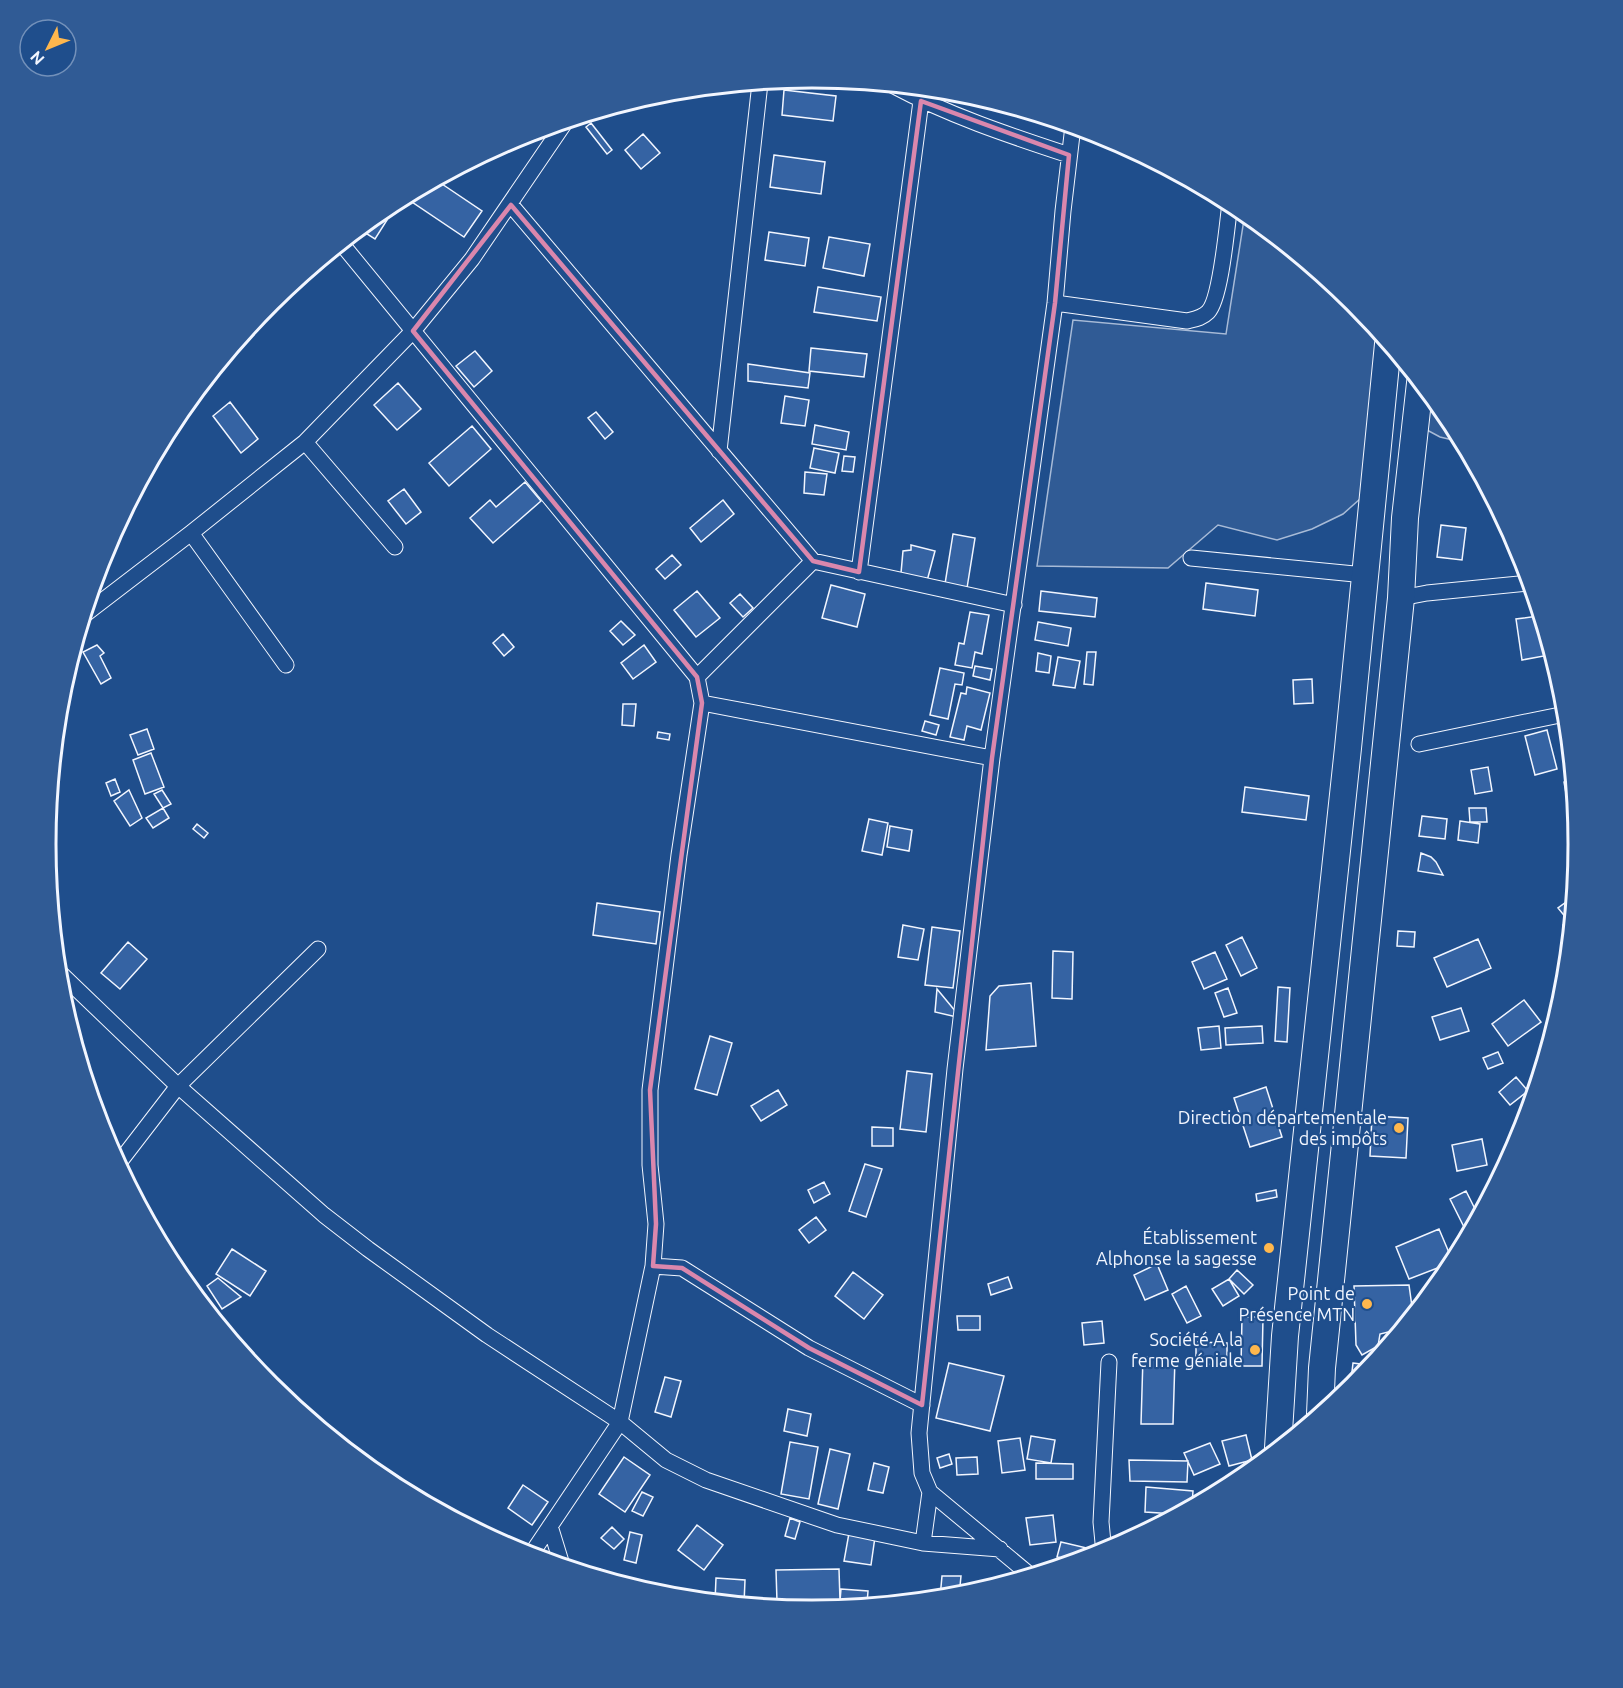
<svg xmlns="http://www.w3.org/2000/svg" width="1623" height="1688" font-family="Ubuntu,sans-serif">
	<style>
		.built { fill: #305b95; stroke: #a8bbd7; stroke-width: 1.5 }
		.building { fill: #3563a3; stroke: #f2f6ff; stroke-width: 1.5 }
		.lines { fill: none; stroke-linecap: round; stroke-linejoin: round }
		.minor-casing { stroke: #f2f6ff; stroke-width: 17 }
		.trunk-casing { stroke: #f2f6ff; stroke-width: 28 }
		.minor { stroke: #1f4e8c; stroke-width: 15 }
		.trunk { stroke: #1f4e8c; stroke-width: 26 }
		.marked { fill: none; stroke: #da87ad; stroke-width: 4.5; stroke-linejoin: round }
		.poi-dot { fill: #ffb74d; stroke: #1f4e8c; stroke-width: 2 }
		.labels { text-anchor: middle; stroke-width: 4.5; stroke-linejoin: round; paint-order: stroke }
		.poi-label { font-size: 18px; fill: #f2f6ff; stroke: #1f4e8c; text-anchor: end }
		.rim { fill: none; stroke: #f2f6ff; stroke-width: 3 }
	</style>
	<rect width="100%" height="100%" fill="#1f4e8c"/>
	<path class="built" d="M 1245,213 L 1354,302 L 1377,331 L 1360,499 L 1343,514 L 1312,529 L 1277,540 L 1218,525 L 1168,568 L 1037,566 L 1073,320 L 1226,334 Z
		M 1416,379 L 1449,418 L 1461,442 L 1440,437 L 1412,422 Z"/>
	<path class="building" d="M 784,90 L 836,96 L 833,121 L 782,115 Z
		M 951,91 L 961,92 L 970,95 L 966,102 L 950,94 Z
		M 591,123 L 612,150 L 607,154 L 586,127 Z
		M 643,134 L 660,153 L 641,169 L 625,150 Z
		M 774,155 L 825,162 L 821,194 L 770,187 Z
		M 436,180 L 482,211 L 464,237 L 412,202 L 421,188 Z
		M 377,214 L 387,220 L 375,239 L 359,229 Z
		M 769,232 L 809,238 L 805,266 L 765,260 Z
		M 829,237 L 870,244 L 864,276 L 823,268 Z
		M 818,287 L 881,297 L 877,321 L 814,312 Z
		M 811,348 L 867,354 L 864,377 L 809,371 Z
		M 475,351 L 492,371 L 474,387 L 456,366 Z
		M 748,364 L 810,373 L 808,388 L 748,381 Z
		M 398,383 L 421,409 L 397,430 L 374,405 Z
		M 785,396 L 809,400 L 805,426 L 781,423 Z
		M 230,402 L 258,439 L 241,453 L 213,416 Z
		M 596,412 L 613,432 L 605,439 L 588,418 Z
		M 815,425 L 849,432 L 846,450 L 812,444 Z
		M 472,426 L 491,449 L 449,486 L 429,463 Z
		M 814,448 L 839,453 L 835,473 L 810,468 Z
		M 844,456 L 855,457 L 853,472 L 842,471 Z
		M 805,472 L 827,474 L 824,495 L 804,493 Z
		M 525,482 L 541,501 L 493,543 L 470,518 L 490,500 L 496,507 Z
		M 404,489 L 421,512 L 406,524 L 388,501 Z
		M 723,500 L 734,514 L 701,542 L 690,528 Z
		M 1441,525 L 1466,528 L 1462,560 L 1437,557 Z
		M 953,534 L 975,538 L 967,588 L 945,584 Z
		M 911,545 L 935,551 L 927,581 L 901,573 L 903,551 L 911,550 Z
		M 672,555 L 681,565 L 665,579 L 656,569 Z
		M 1206,583 L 1258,590 L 1255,616 L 1203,609 Z
		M 831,585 L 865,594 L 857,627 L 822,618 Z
		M 697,591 L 720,618 L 696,637 L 674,610 Z
		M 1041,591 L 1097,598 L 1095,617 L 1039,611 Z
		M 740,594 L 753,608 L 743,617 L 730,603 Z
		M 970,612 L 989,615 L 982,654 L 975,652 L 972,668 L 955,665 L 959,643 L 964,644 Z
		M 1538,616 L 1544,656 L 1522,660 L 1516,619 Z
		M 621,621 L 635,635 L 623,645 L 610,631 Z
		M 1038,622 L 1071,628 L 1068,646 L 1035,640 Z
		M 503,634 L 514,647 L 504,656 L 493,643 Z
		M 97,645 L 104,653 L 100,656 L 111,678 L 101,684 L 83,652 Z
		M 644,645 L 656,662 L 633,679 L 621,663 Z
		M 1087,652 L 1096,652 L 1093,685 L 1084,684 Z
		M 1038,653 L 1051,656 L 1049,673 L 1036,671 Z
		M 1058,657 L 1080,661 L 1075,688 L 1053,685 Z
		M 975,666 L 992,669 L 990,680 L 973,676 Z
		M 940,668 L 964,673 L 962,685 L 955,684 L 948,719 L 930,715 Z
		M 1312,679 L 1313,703 L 1294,704 L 1293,680 Z
		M 967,687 L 990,693 L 981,730 L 967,726 L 964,740 L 950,737 L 961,693 L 966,694 Z
		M 623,704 L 636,704 L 634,726 L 622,725 Z
		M 925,721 L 939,725 L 936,735 L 922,731 Z
		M 147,729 L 154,749 L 138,755 L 130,735 Z
		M 1547,730 L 1557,769 L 1535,775 L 1525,736 Z
		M 658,732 L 670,734 L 669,740 L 657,738 Z
		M 151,753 L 164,787 L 145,794 L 133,760 Z
		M 1488,767 L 1492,791 L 1475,794 L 1471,770 Z
		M 115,779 L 120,792 L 111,796 L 106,783 Z
		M 1572,780 L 1573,798 L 1567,799 L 1564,782 Z
		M 1245,787 L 1309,796 L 1306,820 L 1242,812 Z
		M 129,790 L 142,818 L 130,826 L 114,801 Z
		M 162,790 L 171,804 L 163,808 L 154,794 Z
		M 163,808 L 169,818 L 153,828 L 146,818 Z
		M 1469,808 L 1486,808 L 1487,822 L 1470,822 Z
		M 1422,816 L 1447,819 L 1445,839 L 1419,836 Z
		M 869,819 L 888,823 L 882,855 L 862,851 Z
		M 1460,821 L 1480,824 L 1478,843 L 1458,840 Z
		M 197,824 L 208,833 L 204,838 L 193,829 Z
		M 890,826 L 912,830 L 909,851 L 887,847 Z
		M 1421,853 L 1431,857 L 1436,862 L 1443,875 L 1418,871 Z
		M 1573,897 L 1571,916 L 1567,919 L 1558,908 Z
		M 597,903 L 660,912 L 656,944 L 593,935 Z
		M 1570,924 L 1569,932 L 1565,933 L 1563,925 Z
		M 903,925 L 924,929 L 918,960 L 898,957 Z
		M 932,927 L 960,931 L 953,988 L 925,985 Z
		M 1398,931 L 1415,932 L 1414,947 L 1397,946 Z
		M 1242,937 L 1257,968 L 1241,976 L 1226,945 Z
		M 1478,939 L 1491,968 L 1447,987 L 1434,958 Z
		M 128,942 L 147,959 L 120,989 L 101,973 Z
		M 1053,951 L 1073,952 L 1072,999 L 1052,998 Z
		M 1215,952 L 1227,979 L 1204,989 L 1192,962 Z
		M 1031,983 L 1036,1046 L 986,1050 L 990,996 L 999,986 Z
		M 1278,987 L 1290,988 L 1287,1042 L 1275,1041 Z
		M 1228,988 L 1237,1013 L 1224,1017 L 1215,993 Z
		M 937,989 L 961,1018 L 935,1012 Z
		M 1524,1000 L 1541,1022 L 1508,1046 L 1492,1024 Z
		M 1461,1008 L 1469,1031 L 1440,1040 L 1432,1017 Z
		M 1219,1026 L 1221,1048 L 1201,1050 L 1198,1028 Z
		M 1262,1026 L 1263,1043 L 1226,1045 L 1225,1028 Z
		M 710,1036 L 732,1043 L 717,1095 L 695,1089 Z
		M 1498,1052 L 1503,1063 L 1488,1069 L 1483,1058 Z
		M 907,1071 L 932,1074 L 926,1132 L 900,1129 Z
		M 1516,1077 L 1528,1091 L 1510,1105 L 1499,1092 Z
		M 1266,1087 L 1282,1137 L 1250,1147 L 1234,1098 Z
		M 778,1090 L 787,1105 L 761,1121 L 751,1106 Z
		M 1372,1116 L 1408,1118 L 1406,1158 L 1370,1156 Z
		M 872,1127 L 893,1128 L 893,1146 L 872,1146 Z
		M 1482,1139 L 1487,1165 L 1457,1171 L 1452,1145 Z
		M 865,1164 L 882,1169 L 866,1217 L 849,1211 Z
		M 824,1182 L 830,1194 L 814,1203 L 808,1190 Z
		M 1495,1183 L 1489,1195 L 1486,1186 Z
		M 1276,1190 L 1277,1197 L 1257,1201 L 1256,1194 Z
		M 1466,1191 L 1478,1215 L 1474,1222 L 1464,1227 L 1450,1199 Z
		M 816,1217 L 826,1230 L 809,1243 L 799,1230 Z
		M 1439,1229 L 1453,1262 L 1409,1279 L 1396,1247 Z
		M 232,1249 L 266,1271 L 250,1296 L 216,1274 Z
		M 1157,1264 L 1168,1290 L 1145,1300 L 1134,1275 Z
		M 1237,1270 L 1253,1285 L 1244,1294 L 1229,1279 Z
		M 853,1272 L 883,1295 L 864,1319 L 835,1296 Z
		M 1008,1277 L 1012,1288 L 991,1295 L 988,1284 Z
		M 218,1278 L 241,1297 L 222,1309 L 207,1286 Z
		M 1229,1279 L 1239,1296 L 1223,1306 L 1212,1289 Z
		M 1409,1285 L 1413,1314 L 1400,1329 L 1380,1334 L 1378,1346 L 1362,1355 L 1356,1345 L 1354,1286 Z
		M 1186,1286 L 1201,1316 L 1187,1323 L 1172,1294 Z
		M 957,1316 L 980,1316 L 980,1330 L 958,1330 Z
		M 1242,1317 L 1263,1317 L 1262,1366 L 1241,1366 Z
		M 1102,1321 L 1104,1343 L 1084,1345 L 1082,1323 Z
		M 1196,1342 L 1227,1343 L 1227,1365 L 1196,1364 Z
		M 1143,1357 L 1175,1358 L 1173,1424 L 1141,1424 Z
		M 949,1363 L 1004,1376 L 990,1431 L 936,1418 Z
		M 1353,1363 L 1368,1365 L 1367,1369 L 1350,1389 Z
		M 665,1377 L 681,1381 L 671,1417 L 655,1412 Z
		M 788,1409 L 811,1414 L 807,1436 L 784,1431 Z
		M 1246,1435 L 1252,1460 L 1229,1466 L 1222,1441 Z
		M 1031,1436 L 1055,1440 L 1051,1463 L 1027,1459 Z
		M 1020,1438 L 1025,1470 L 1002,1473 L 998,1441 Z
		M 790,1442 L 818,1447 L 809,1499 L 781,1494 Z
		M 1210,1443 L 1220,1464 L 1194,1475 L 1184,1453 Z
		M 830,1449 L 850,1454 L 838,1509 L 818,1504 Z
		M 949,1454 L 952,1464 L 940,1468 L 937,1458 Z
		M 624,1457 L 650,1475 L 625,1512 L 599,1494 Z
		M 977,1457 L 978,1474 L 957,1475 L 956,1458 Z
		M 1129,1460 L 1188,1461 L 1187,1482 L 1130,1481 Z
		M 874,1463 L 889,1467 L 883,1493 L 868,1490 Z
		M 1036,1463 L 1073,1464 L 1073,1479 L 1036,1479 Z
		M 523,1485 L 548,1502 L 532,1525 L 508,1508 Z
		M 1146,1487 L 1193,1491 L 1192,1505 L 1175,1514 L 1145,1512 Z
		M 642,1492 L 653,1497 L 643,1516 L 632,1511 Z
		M 1053,1515 L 1056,1542 L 1030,1545 L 1026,1518 Z
		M 790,1518 L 800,1522 L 795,1539 L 785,1536 Z
		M 697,1525 L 723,1545 L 704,1570 L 678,1550 Z
		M 612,1527 L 624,1539 L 614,1549 L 601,1538 Z
		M 630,1532 L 642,1535 L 636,1563 L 624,1560 Z
		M 849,1533 L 875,1537 L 871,1565 L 844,1561 Z
		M 1061,1542 L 1091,1549 L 1089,1557 L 1076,1561 L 1057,1557 Z
		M 600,1569 L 613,1581 L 594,1575 Z
		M 839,1569 L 840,1601 L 777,1602 L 776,1570 Z
		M 942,1576 L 961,1576 L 959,1596 L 940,1598 Z
		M 716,1578 L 745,1580 L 744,1604 L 715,1601 Z
		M 841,1589 L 868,1591 L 867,1604 L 840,1601 Z"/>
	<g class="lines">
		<defs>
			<path id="minor" d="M 892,85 C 948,115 1008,135 1069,155
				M 511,205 L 813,561 L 1014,605
				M 341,243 L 697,677 L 702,703 L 679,855 L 650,1090 L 650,1165 L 656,1224 L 653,1266 L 620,1422 L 530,1556
				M 1055,303 L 1187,321 C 1195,319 1202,318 1208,312 C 1221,299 1227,225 1230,203
				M 305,442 L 395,547
				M 719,451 L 760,83
				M 191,533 L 286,665
				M 1191,558 L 1365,575
				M 859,572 L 921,101
				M 1401,598 L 1427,593 L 1529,583
				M 84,615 L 191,533 L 305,442 L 413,331 L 472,259 L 566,121
				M 697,677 L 813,561
				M 702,703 L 992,758
				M 1419,744 L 1565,714
				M 58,971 L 178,1086 L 324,1215 L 368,1249 L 487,1335 L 620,1422 L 666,1460 L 706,1480 L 837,1525 L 923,1543 L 1000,1549
				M 118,1164 L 178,1086 L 318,949
				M 653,1266 L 682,1268 L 809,1348 L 922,1405
				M 550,1526 L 562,1565
				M 923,1543 L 930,1492
				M 1104,1553 L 1101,1522 L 1109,1362
				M 1030,1575 L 930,1492 L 922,1473 L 919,1433 L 955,1069 L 992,758 L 1055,303 L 1063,211 L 1073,126"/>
			<path id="trunk" d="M 1320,1414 L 1322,1368 L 1401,598 L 1405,518 L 1420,383
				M 1278,1448 L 1285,1336 L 1348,748 L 1388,344"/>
		</defs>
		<use href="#minor" class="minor-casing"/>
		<use href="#trunk" class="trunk-casing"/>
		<use href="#minor" class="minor"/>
		<use href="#trunk" class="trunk"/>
	</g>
	<path class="marked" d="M 921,101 L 1069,155 L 1055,303 L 992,758 L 922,1405 L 809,1348 L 682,1268 L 653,1266 L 656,1224 L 650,1090 L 702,703 L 697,677 L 413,331 L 511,205 L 813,561 L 859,572 Z"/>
	<g class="poi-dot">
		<circle cx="1399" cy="1128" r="6"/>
		<circle cx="1269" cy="1248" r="6"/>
		<circle cx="1367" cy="1304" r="6"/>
		<circle cx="1255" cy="1350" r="6"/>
	</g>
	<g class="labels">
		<g class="poi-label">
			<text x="1387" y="1124">Direction départementale<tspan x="1387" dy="21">des impôts</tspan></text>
			<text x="1257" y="1244">Établissement<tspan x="1257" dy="21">Alphonse la sagesse</tspan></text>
			<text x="1355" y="1300">Point de<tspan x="1355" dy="21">Présence MTN</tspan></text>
			<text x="1243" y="1346">Société A la<tspan x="1243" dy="21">ferme géniale</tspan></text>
		</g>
	</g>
	<path d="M0 0H1623V1688H0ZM56 844a756 756 0 1 1 1512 0a756 756 0 1 1-1512 0Z" fill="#305b95" fill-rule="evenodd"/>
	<path class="rim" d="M56 844a756 756 0 1 1 1512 0a756 756 0 1 1-1512 0Z"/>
	<g transform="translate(48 48) rotate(227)"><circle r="28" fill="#1f4e8c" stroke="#7391ba" stroke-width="1.5"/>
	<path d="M0-4.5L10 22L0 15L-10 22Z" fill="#ffb74d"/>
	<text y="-9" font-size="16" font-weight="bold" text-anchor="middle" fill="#f2f6ff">N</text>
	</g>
</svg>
